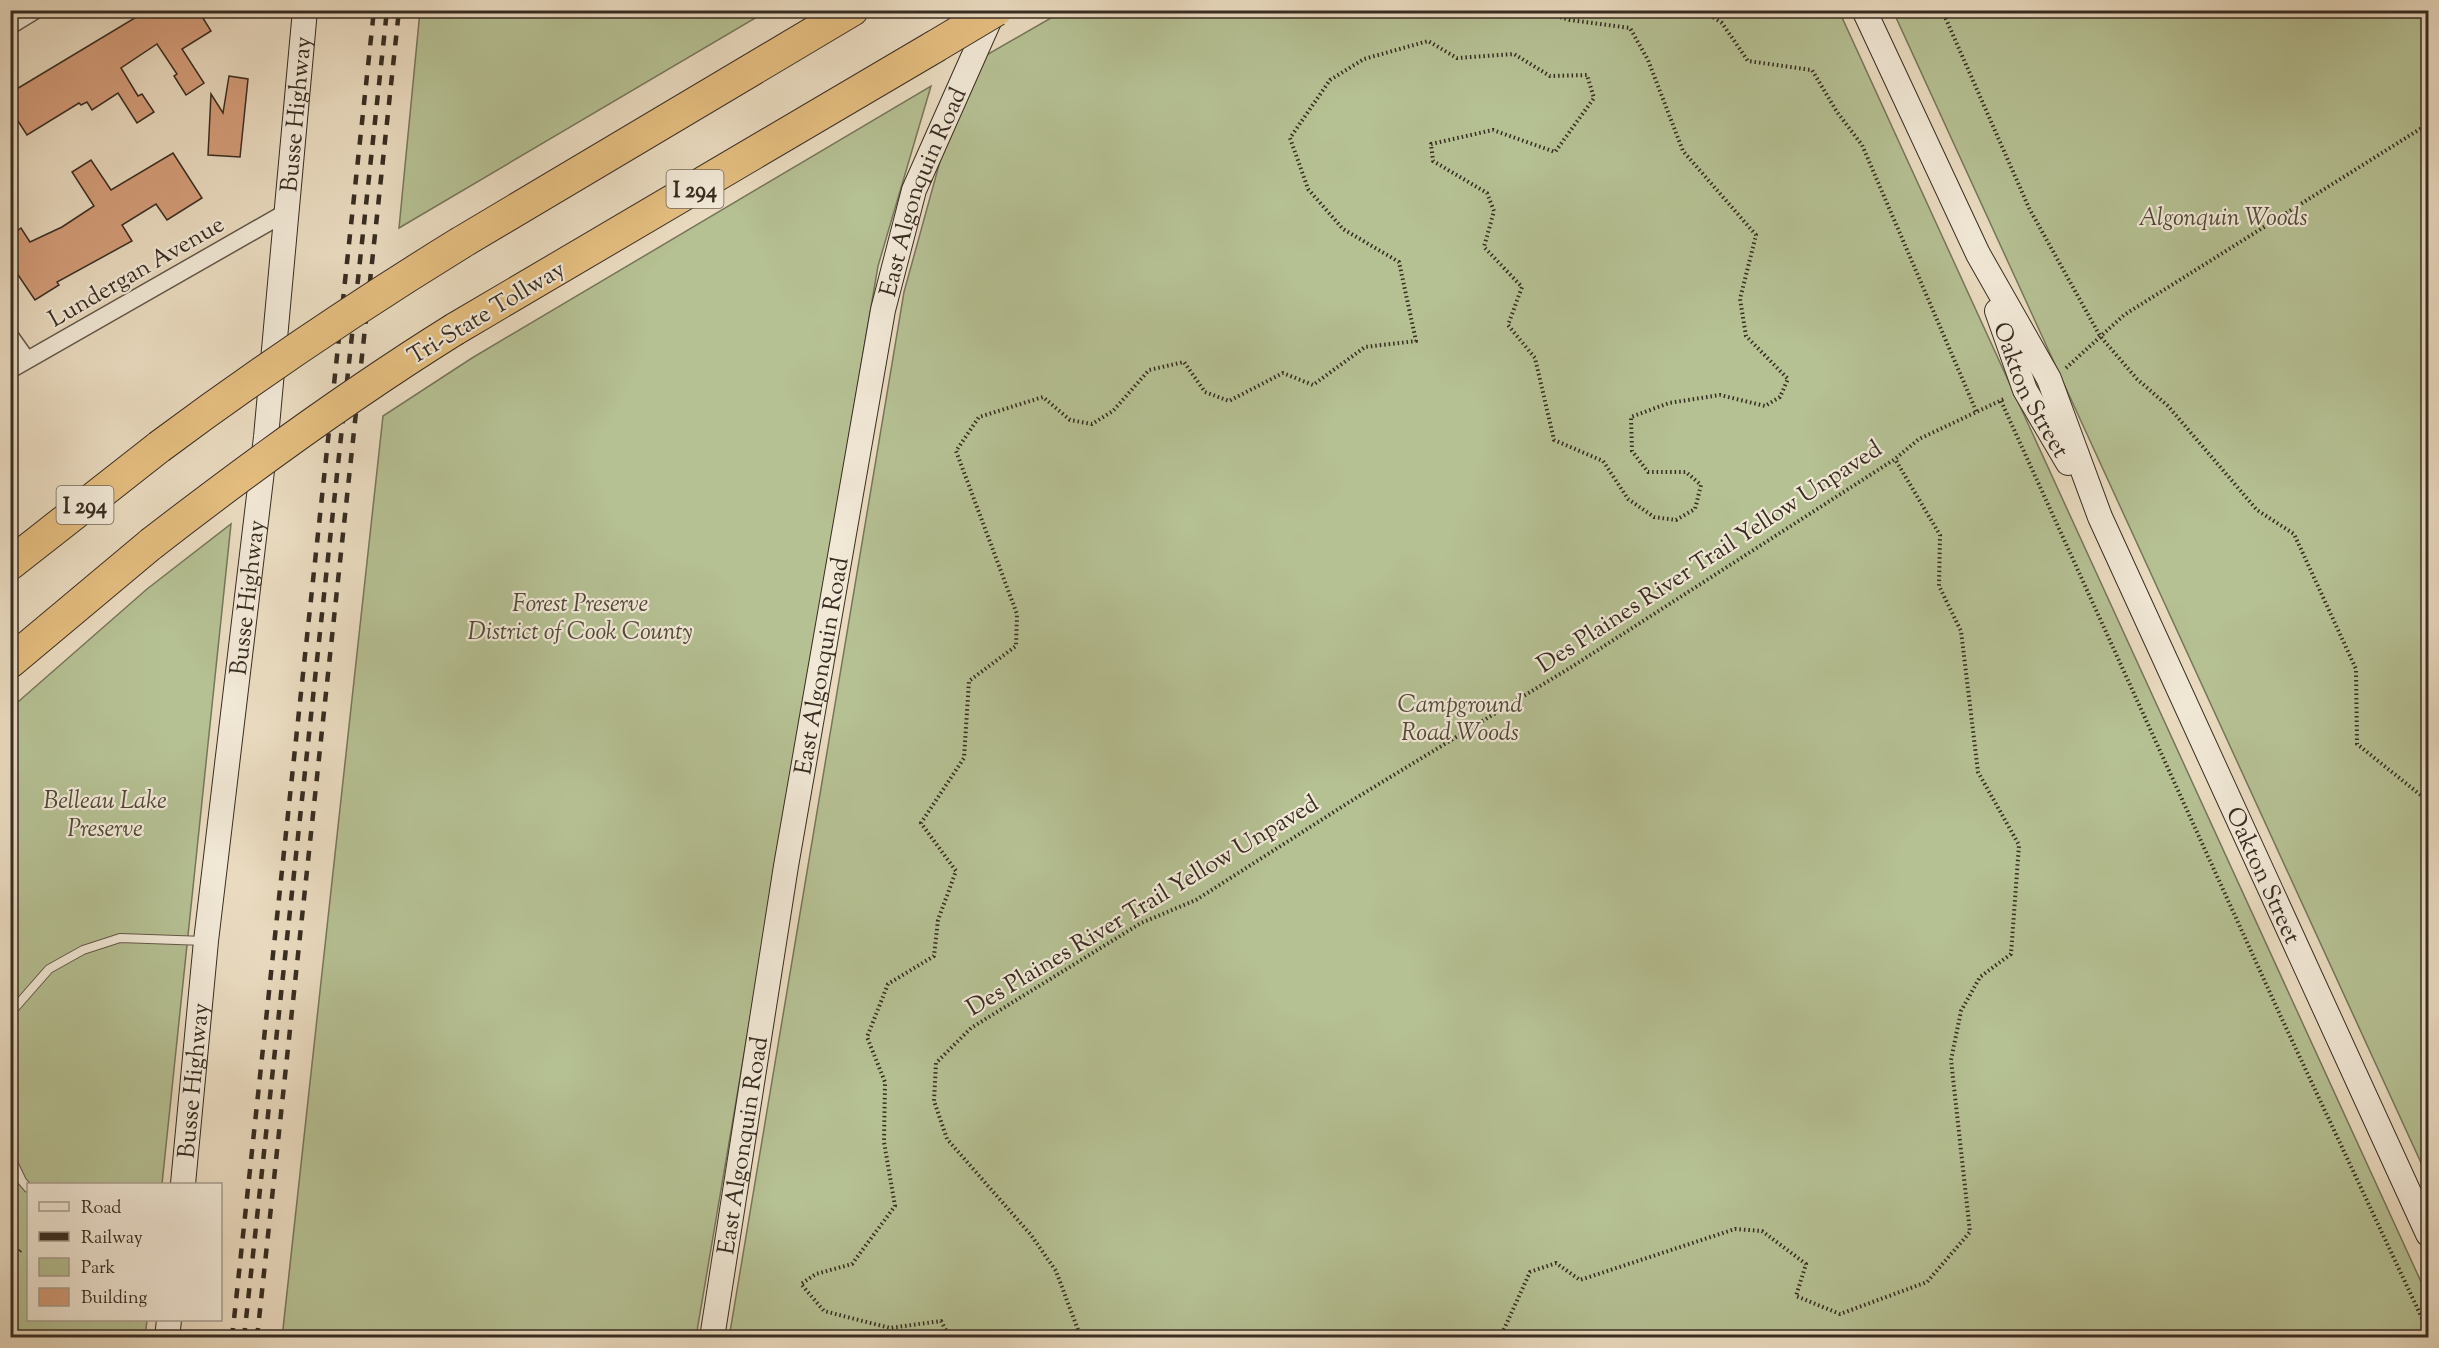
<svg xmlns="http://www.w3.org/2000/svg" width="2439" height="1348" font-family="'Sorts Mill Goudy',serif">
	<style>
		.green { fill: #b5c093; stroke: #76765a; stroke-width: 1.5 }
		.building { fill: #d49d7a; stroke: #382d22; stroke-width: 1.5 }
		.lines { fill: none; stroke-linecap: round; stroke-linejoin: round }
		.service-casing { stroke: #64584a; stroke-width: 10 }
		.minor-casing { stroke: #64584a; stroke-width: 19 }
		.secondary-casing { stroke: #382d22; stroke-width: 26 }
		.motorway-casing { stroke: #382d22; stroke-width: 34 }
		.path { stroke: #382d22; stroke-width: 4; stroke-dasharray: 1.5 3; stroke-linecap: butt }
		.service { stroke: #f1e8d6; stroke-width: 8 }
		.minor { stroke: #f1e8d6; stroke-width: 16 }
		.secondary { stroke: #f1e8d6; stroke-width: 24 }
		.motorway { stroke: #e5be80; stroke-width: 32 }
		.rail { stroke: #382d22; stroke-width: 4.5; stroke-dasharray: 10 10; stroke-linecap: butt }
		.motorway-bridge-casing { stroke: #382d22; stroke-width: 34; stroke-linecap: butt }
		.motorway-bridge { stroke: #e5be80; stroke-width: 32 }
		.labels { text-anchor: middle; stroke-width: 4.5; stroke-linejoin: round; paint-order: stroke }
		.shield { fill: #f1e8d6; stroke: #706558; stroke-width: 1.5 }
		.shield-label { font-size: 22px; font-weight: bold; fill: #382d22 }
		.street-label { font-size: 24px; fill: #382d22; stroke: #f1e8d6 }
		.park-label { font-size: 24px; font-style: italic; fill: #514a39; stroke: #f1e8d6 }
	</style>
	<rect width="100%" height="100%" fill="#eadbc0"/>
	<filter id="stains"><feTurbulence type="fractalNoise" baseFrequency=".00333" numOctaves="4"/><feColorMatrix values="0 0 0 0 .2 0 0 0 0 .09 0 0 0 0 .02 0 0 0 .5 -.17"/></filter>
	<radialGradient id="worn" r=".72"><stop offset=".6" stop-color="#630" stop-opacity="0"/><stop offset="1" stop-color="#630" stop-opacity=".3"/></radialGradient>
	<path class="green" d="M 420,11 L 420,10 L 767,11 L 399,228 Z
		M 1063,11 L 1839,11 L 2428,1297 L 2428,1337 L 729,1338 L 904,292 L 942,154 L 983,57 Z
		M 1893,11 L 2428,11 L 2428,1178 Z
		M 931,86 L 878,266 L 696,1337 L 282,1338 L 383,416 L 472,358 Z
		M 231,524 L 162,1184 L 28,1184 L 28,1320 L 147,1320 L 145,1337 L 11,1338 L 11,708 L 147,589 Z"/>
	<path class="building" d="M 148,10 L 198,10 L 211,31 L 182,49 L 204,83 L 186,95 L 174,76 L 177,74 L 157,44 L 121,68 L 138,96 L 142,94 L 154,112 L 137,123 L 118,93 L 92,110 L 87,102 L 81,105 L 79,103 L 27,135 L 18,121 L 10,126 L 10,93 Z
		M 229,76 L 248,79 L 240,157 L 208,155 L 211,94 L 223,113 Z
		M 173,153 L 202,198 L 167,220 L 156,204 L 122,225 L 132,241 L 57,282 L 59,285 L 35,300 L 10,263 L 10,236 L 21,228 L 30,242 L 62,227 L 94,206 L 72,172 L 91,160 L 111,190 Z"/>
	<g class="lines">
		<defs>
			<path id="service" d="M 10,1017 L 13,1010 L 49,969 L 83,950 L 120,938 L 205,941
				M 10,1156 L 22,1181 L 28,1188"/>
			<path id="minor" d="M 10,26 L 36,10
				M 10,336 L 27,360
				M 10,370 L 285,213"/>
			<g id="secondary">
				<path id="s1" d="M 1864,10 L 1978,254 L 2049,379 L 2100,517 L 2428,1234"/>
				<path id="s2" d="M 1997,311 L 2025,390 L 2068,463"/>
				<path id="s3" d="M 183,1184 L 206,941 L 266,437 L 305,10"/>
				<path d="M 167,1338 L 169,1320"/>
				<path id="s4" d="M 712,1338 L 786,866 L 883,310 L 914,190 L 994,10"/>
			</g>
			<path id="motorway" d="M 462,242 L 852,10
				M 455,329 L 934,47
				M 10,564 L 159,447
				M 10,662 L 151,544"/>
		</defs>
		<use href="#service" class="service-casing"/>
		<use href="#minor" class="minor-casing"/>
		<use href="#secondary" class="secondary-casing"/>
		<use href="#motorway" class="motorway-casing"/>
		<path class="path" d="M 1702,10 L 1722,23 L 1748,61 L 1812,70 L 1837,112 L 1862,145 L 1977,413
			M 1942,10 L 2029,208 L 2100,336 L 2137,379 L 2168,406 L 2257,510 L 2294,534 L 2356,669 L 2357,744 L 2428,801
			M 2066,368 L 2124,315 L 2428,124
			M 2001,401 L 2281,1017 L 2428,1331
			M 10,1261 L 22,1249
			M 950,1338 L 941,1321 L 890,1328 L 824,1311 L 801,1284 L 816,1274 L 852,1264 L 895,1206 L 884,1142 L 885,1082 L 867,1037 L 888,984 L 934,956 L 938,920 L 956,871 L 921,823 L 964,758 L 969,681 L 1016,646 L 1017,614 L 956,451 L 979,417 L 1043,397 L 1070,420 L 1092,424 L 1113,411 L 1149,370 L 1184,362 L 1205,392 L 1229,401 L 1283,373 L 1313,385 L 1365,347 L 1416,341 L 1399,262 L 1343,229 L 1308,189 L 1290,138 L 1330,80 L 1364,59 L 1428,41 L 1457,58 L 1514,54 L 1550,76 L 1587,75 L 1594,98 L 1555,152 L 1493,130 L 1431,144 L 1433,161 L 1487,193 L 1494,211 L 1484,247 L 1522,287 L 1508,325 L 1535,358 L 1554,440 L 1603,461 L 1628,499 L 1654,517 L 1676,520 L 1695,509 L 1701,485 L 1686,472 L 1648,472 L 1632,451 L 1631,417 L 1669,403 L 1720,395 L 1765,406 L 1780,397 L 1788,379 L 1746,336 L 1740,299 L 1756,235 L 1683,151 L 1648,60 L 1630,28 L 1570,20 L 1537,10
			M 1081,1338 L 1056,1271 L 1031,1235 L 947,1139 L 934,1101 L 936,1063 L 971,1028 L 1141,923 L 1196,900 L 1351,801 L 1573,666 L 1895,459 L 1919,439 L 2006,398
			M 1500,1338 L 1530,1272 L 1556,1263 L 1580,1280 L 1735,1229 L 1762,1231 L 1806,1264 L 1796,1296 L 1840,1314 L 1927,1282 L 1970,1232 L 1951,1060 L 1961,1011 L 1980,977 L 2011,954 L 2019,845 L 1978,772 L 1961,631 L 1939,586 L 1940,535 L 1895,459"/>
		<use href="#service" class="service"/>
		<use href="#minor" class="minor"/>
		<use href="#secondary" class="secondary"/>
		<use href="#motorway" class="motorway"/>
		<path class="rail" d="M 232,1338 L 374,10
			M 244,1338 L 387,10
			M 257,1338 L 399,10"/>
		<defs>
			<path id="motorway-bridge" d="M 934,47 L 996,10
				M 159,447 C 257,374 358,306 462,242
				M 151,544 C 249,468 349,395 455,329"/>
		</defs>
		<use href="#motorway-bridge" class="motorway-bridge-casing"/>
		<use href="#motorway-bridge" class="motorway-bridge"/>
	</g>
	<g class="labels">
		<g class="shield">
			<rect x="666.5" y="170" width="57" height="38" rx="4.5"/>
			<rect x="56.5" y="486" width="57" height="38" rx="4.5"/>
		</g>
		<g class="shield-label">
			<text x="695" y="197">I 294</text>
			<text x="85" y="513">I 294</text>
		</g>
		<g class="street-label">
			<text dy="8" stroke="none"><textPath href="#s3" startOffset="1076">Busse Highway</textPath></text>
			<text dy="8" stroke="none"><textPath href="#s4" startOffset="1167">East Algonquin Road</textPath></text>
			<text transform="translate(136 271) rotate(-30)" y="8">Lundergan Avenue</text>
			<text transform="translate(486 312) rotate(-31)" y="8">Tri-State Tollway</text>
			<text dy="8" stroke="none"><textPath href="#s2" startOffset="86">Oakton Street</textPath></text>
			<text transform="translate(1709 556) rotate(-33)" y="8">Des Plaines River Trail Yellow Unpaved</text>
			<text dy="8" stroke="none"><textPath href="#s3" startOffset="590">Busse Highway</textPath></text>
			<text dy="8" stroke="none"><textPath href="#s4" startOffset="681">East Algonquin Road</textPath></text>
			<text dy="8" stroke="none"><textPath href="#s1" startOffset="954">Oakton Street</textPath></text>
			<text transform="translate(1142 905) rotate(-31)" y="8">Des Plaines River Trail Yellow Unpaved</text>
			<text dy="8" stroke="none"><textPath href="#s3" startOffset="104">Busse Highway</textPath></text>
			<text dy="8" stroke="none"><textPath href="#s4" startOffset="195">East Algonquin Road</textPath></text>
		</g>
		<g class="park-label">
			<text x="2223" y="225">Algonquin Woods</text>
			<text x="580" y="611">Forest Preserve<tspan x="580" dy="28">District of Cook County</tspan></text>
			<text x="1460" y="712">Campground<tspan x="1460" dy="28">Road Woods</tspan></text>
			<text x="105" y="808">Belleau Lake<tspan x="105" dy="28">Preserve</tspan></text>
		</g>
	</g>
	<rect width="2439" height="1348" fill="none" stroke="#eadbc0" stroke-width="36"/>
	<rect x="12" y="12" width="2415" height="1324" fill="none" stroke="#382d22" stroke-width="3"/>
	<rect x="18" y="18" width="2403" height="1312" fill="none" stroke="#382d22" stroke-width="1.5"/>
	<rect x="27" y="1183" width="195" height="138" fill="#f1e8d6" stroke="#a79d8e" stroke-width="1.5"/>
	<rect x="39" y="1202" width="30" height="9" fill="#f1e8d6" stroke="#a79d8e" stroke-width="1.5"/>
	<text x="81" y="1213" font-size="18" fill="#382d22">Road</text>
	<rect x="39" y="1232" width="30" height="9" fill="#382d22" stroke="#a79d8e" stroke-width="1.5"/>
	<text x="81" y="1243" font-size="18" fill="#382d22">Railway</text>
	<rect x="39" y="1258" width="30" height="18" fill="#b5c093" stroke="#a79d8e" stroke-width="1.5"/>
	<text x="81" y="1273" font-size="18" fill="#382d22">Park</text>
	<rect x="39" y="1288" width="30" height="18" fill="#d49d7a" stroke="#a79d8e" stroke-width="1.5"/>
	<text x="81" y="1303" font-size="18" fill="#382d22">Building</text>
	<rect width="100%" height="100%" filter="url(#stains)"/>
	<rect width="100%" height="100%" fill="url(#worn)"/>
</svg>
